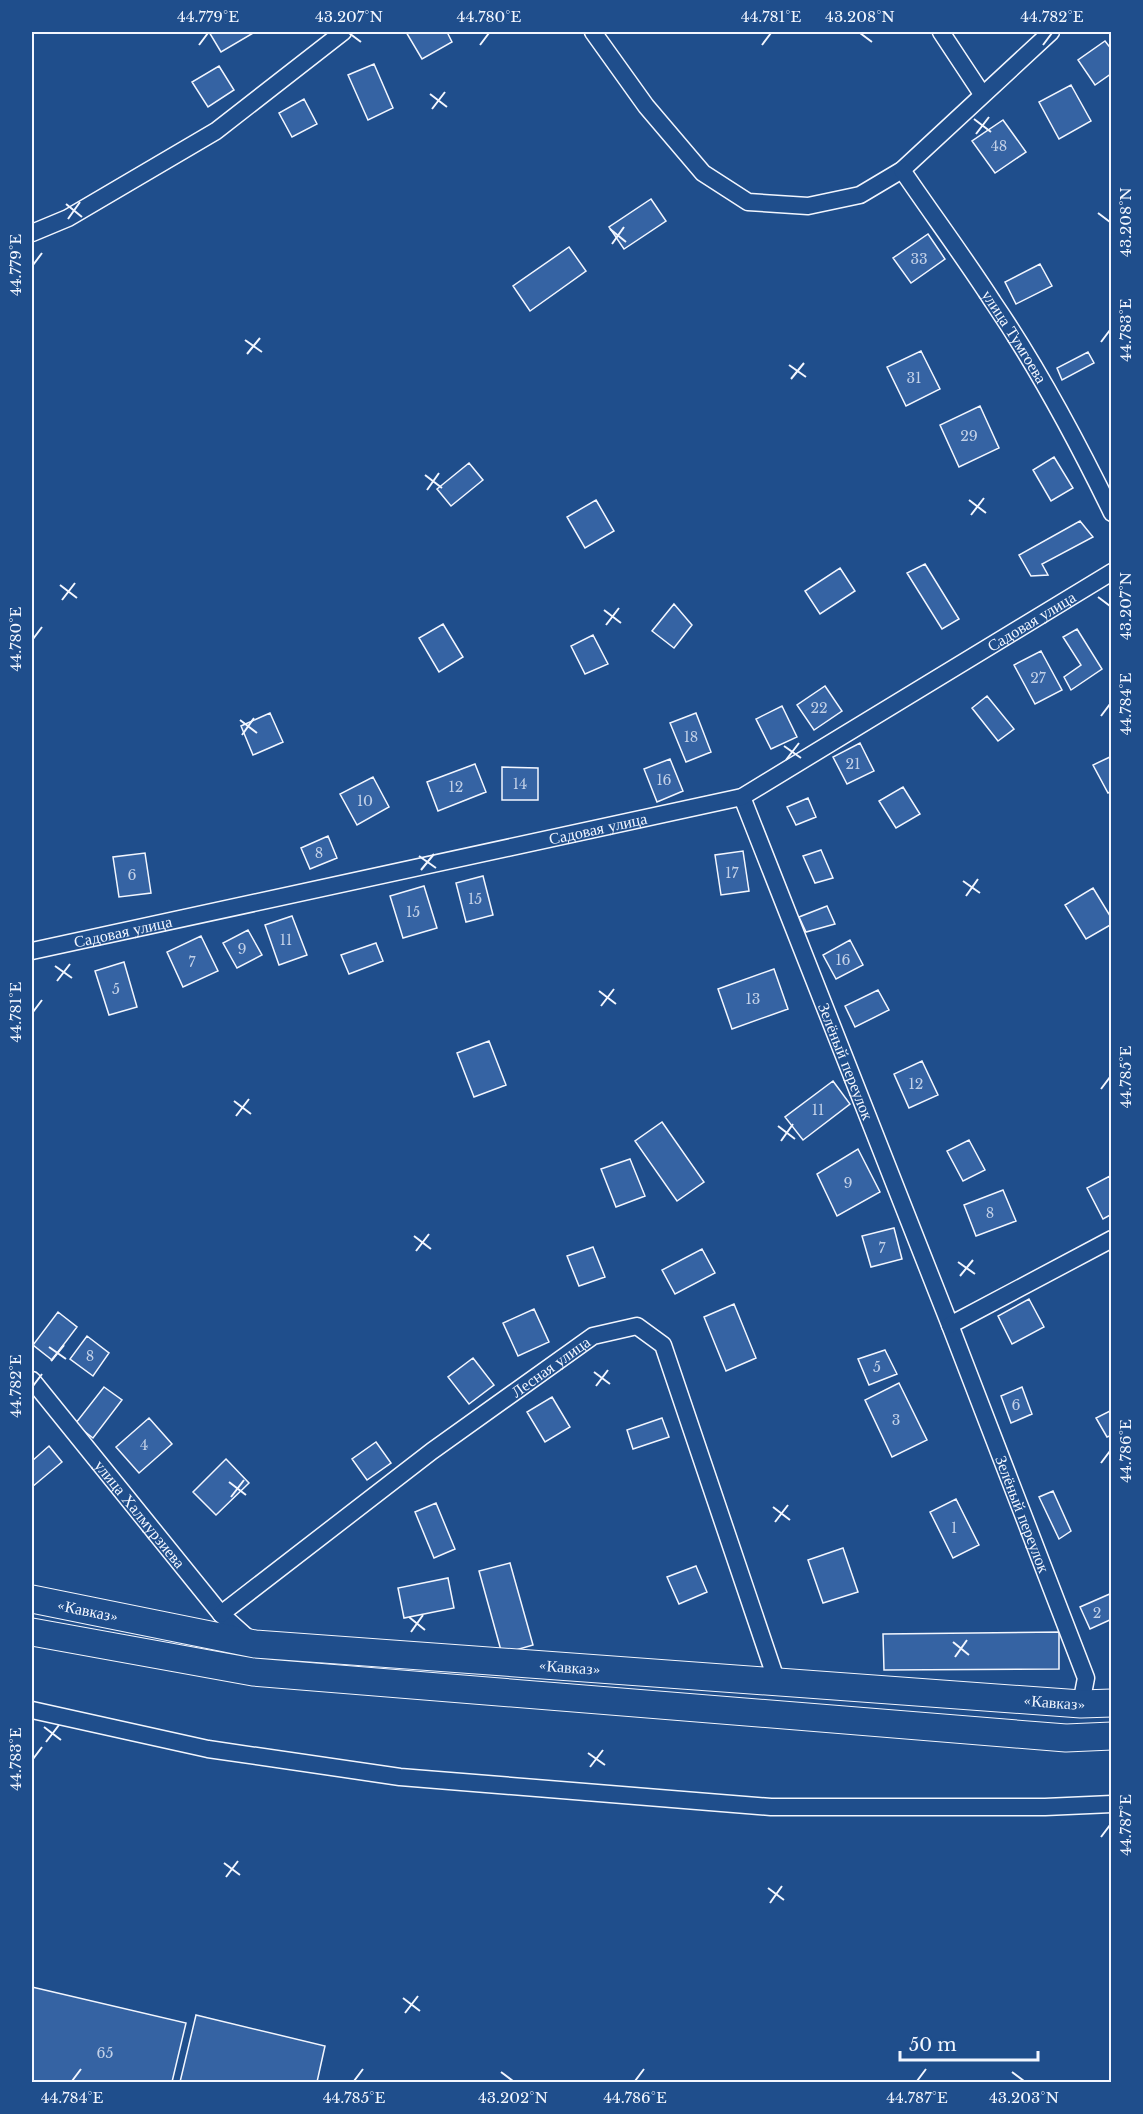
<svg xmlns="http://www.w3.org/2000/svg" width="1143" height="2114" font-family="'Libre Baskerville',serif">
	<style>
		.building { fill: #3563a3; stroke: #f2f6ff; stroke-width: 1.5 }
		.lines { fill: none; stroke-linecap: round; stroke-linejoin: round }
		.minor-casing { stroke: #f2f6ff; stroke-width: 19 }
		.trunk-casing { stroke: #f2f6ff; stroke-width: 29 }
		.minor { stroke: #1f4e8c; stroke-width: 16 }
		.trunk { stroke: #1f4e8c; stroke-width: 27 }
		.ticks { fill: none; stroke: #f2f6ff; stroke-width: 2 }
		.labels { text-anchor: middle; stroke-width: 4.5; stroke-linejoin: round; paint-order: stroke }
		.number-label { font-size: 14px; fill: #c3d1e8 }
		.street-label { font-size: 16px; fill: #f2f6ff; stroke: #1f4e8c }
		.neatline { fill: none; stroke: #f2f6ff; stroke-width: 2 }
		.ticks-label { font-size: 15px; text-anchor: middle; fill: #f2f6ff }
	</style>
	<rect width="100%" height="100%" fill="#1f4e8c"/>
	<path class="building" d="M 209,32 L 255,32 L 221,52 Z
		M 406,32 L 447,32 L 452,42 L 422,59 Z
		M 1105,41 L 1112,50 L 1112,73 L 1095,85 L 1078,60 Z
		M 374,64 L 393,108 L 368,120 L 348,75 Z
		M 219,66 L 234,90 L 208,107 L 192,82 Z
		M 1071,85 L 1091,121 L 1059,139 L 1039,102 Z
		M 304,99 L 317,124 L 292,137 L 279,113 Z
		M 1003,120 L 1026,152 L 995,173 L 972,141 Z
		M 651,199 L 666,221 L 624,249 L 609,227 Z
		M 928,234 L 945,259 L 911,283 L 893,258 Z
		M 569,247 L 586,271 L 530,311 L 513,286 Z
		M 1040,264 L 1052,286 L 1016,304 L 1005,282 Z
		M 921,351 L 940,389 L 906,406 L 887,367 Z
		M 1088,352 L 1094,363 L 1062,380 L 1057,368 Z
		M 980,406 L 999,448 L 959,467 L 940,425 Z
		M 1054,457 L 1073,488 L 1051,501 L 1033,470 Z
		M 469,463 L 483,480 L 451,506 L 437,489 Z
		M 596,500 L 614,531 L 585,548 L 567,517 Z
		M 1080,521 L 1093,537 L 1042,564 L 1048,575 L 1031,576 L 1019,555 Z
		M 925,564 L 959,619 L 942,629 L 907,573 Z
		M 840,568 L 855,591 L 820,614 L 805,591 Z
		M 674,604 L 692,625 L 674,648 L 652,631 Z
		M 443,624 L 463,657 L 439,672 L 419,638 Z
		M 1077,629 L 1102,669 L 1071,690 L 1064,677 L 1081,665 L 1063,637 Z
		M 593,635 L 608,664 L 585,674 L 571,646 Z
		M 1041,651 L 1062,690 L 1035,704 L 1014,665 Z
		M 825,686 L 842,711 L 814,730 L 797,705 Z
		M 987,696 L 1014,729 L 998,741 L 972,708 Z
		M 782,706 L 797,737 L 771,749 L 756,719 Z
		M 270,713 L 283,742 L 253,755 L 241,726 Z
		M 696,713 L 711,752 L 686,762 L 670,723 Z
		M 860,743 L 874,771 L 847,784 L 833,757 Z
		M 1112,756 L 1112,791 L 1108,793 L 1093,765 Z
		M 670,759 L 683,791 L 657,802 L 644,769 Z
		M 475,764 L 486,792 L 438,811 L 427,782 Z
		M 502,767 L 538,768 L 538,800 L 502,800 Z
		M 373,777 L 389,807 L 357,825 L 340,794 Z
		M 903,787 L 920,814 L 896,828 L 879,801 Z
		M 808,798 L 816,817 L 796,825 L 787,807 Z
		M 328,836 L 337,858 L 310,869 L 301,848 Z
		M 821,850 L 833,878 L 815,883 L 803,856 Z
		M 743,851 L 749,891 L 721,895 L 715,855 Z
		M 145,853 L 151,893 L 119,897 L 113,857 Z
		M 483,876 L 493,915 L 466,922 L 456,883 Z
		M 424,886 L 437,928 L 403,938 L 390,896 Z
		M 1093,888 L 1112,919 L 1112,924 L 1086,939 L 1065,905 Z
		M 827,906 L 835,924 L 806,932 L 799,917 Z
		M 292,916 L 307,955 L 279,965 L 265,925 Z
		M 248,930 L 262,955 L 237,968 L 223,943 Z
		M 201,936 L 218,971 L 183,987 L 167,952 Z
		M 850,940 L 863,965 L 836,979 L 823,955 Z
		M 376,943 L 383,961 L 349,974 L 341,955 Z
		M 124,962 L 137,1007 L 109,1015 L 95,971 Z
		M 774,969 L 788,1009 L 732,1029 L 718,989 Z
		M 878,990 L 889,1010 L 855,1027 L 845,1006 Z
		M 489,1041 L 506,1085 L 474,1097 L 457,1053 Z
		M 922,1061 L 938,1095 L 909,1108 L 894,1074 Z
		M 833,1081 L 850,1104 L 803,1140 L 785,1117 Z
		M 662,1122 L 704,1182 L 677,1201 L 635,1141 Z
		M 969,1140 L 985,1170 L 963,1181 L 947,1151 Z
		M 858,1149 L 880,1192 L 837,1216 L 817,1174 Z
		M 630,1159 L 645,1196 L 616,1207 L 601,1169 Z
		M 1110,1176 L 1112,1214 L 1103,1219 L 1087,1188 Z
		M 1003,1190 L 1016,1221 L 976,1236 L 964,1205 Z
		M 894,1228 L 902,1259 L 871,1267 L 862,1236 Z
		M 593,1247 L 605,1277 L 579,1286 L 567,1256 Z
		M 702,1249 L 715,1273 L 675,1294 L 662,1270 Z
		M 1029,1299 L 1044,1327 L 1012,1344 L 998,1316 Z
		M 734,1304 L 756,1358 L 726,1371 L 704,1317 Z
		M 534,1309 L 549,1342 L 518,1356 L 503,1323 Z
		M 58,1312 L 77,1327 L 52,1360 L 33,1345 Z
		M 87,1336 L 109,1353 L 93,1376 L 70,1359 Z
		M 885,1350 L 897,1374 L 869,1385 L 858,1359 Z
		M 473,1358 L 494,1385 L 469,1404 L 448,1377 Z
		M 899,1383 L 927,1440 L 892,1457 L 865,1400 Z
		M 104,1387 L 122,1400 L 93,1438 L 75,1424 Z
		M 1022,1387 L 1032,1414 L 1011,1423 L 1001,1396 Z
		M 552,1397 L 570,1427 L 545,1442 L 527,1412 Z
		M 1112,1410 L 1112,1435 L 1107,1437 L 1096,1418 Z
		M 149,1418 L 172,1444 L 139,1473 L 116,1447 Z
		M 662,1418 L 669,1437 L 633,1449 L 627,1430 Z
		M 376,1442 L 391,1463 L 367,1480 L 352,1459 Z
		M 49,1446 L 62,1462 L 32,1487 L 32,1461 Z
		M 226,1459 L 249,1483 L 216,1515 L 193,1492 Z
		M 1053,1491 L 1071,1531 L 1059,1539 L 1039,1497 Z
		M 956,1499 L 979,1545 L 953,1558 L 930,1512 Z
		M 436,1503 L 455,1549 L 434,1558 L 415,1512 Z
		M 843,1548 L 858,1592 L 823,1603 L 808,1560 Z
		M 510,1563 L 533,1645 L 502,1654 L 479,1571 Z
		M 696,1566 L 707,1592 L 679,1604 L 667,1577 Z
		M 448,1578 L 454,1608 L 404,1618 L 398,1588 Z
		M 1112,1593 L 1112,1619 L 1090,1629 L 1080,1607 Z
		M 1059,1632 L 1059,1669 L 884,1670 L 883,1634 Z
		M 32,1987 L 186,2023 L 172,2082 L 32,2082 Z
		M 196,2015 L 325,2046 L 317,2082 L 180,2082 Z"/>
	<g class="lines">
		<defs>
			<g id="minor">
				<path d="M 593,32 L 646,106 L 703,173 L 748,202 L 808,206 L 860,195 L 902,170 L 1051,32"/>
				<path d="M 941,32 L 982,94"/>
				<path id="s1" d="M 902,170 C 932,214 964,257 993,302 C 1038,368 1077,441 1112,513"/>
				<path d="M 32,233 L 68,218 L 216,131 L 343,32"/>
				<path id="s2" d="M 742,797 L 950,1325 L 1086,1678 L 1081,1704"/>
				<path id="s3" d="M 32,951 L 742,797 L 1112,572"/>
				<path d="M 950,1325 L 1112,1239"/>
				<path id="s4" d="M 32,1380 L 221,1614 L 250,1640"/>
				<path id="s5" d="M 221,1614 L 432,1451 L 593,1336 L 637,1326 L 663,1345 L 777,1682"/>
				<path d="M 32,1710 L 208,1749 L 400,1777 L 771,1807 L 1045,1807 L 1112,1804"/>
			</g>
			<g id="trunk">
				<path id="s6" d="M 32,1599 L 255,1644 L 1081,1704 L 1112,1703"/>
				<path d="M 32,1632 L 253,1672 L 1066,1738 L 1112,1736"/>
			</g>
		</defs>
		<use href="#minor" class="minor-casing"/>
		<use href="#trunk" class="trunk-casing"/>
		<use href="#minor" class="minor"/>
		<use href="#trunk" class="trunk"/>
	</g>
	<path class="ticks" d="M 349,33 L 361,42M 860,33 L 872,42M 199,45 L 208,33M 480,45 L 489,33M 762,45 L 771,33M 1043,45 L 1052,33M 430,94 L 447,107M 432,109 L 445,92M 974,119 L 991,132M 976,134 L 989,117M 66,204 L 82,217M 1098,213 L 1110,222M 68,219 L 80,202M 610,229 L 626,242M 612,244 L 624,227M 33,265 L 42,253M 245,340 L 262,352M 1101,342 L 1110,330M 247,354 L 260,338M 789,365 L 806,377M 791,379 L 804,363M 425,475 L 442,488M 427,490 L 439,473M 969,500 L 986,513M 971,515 L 984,498M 60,585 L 77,598M 1098,597 L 1110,606M 62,600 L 75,583M 604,610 L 621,623M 606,625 L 619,608M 33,639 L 42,627M 1101,716 L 1110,704M 240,720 L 257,733M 242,735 L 254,718M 784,746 L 801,758M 786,760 L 799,743M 419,856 L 436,868M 421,870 L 434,854M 963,881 L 980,893M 966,896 L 978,879M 55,966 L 72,978M 57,981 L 70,964M 599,991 L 616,1004M 601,1006 L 614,989M 33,1012 L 42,1000M 1101,1089 L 1110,1077M 234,1101 L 251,1114M 236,1116 L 249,1099M 778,1126 L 795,1139M 781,1141 L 793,1124M 414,1236 L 431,1249M 416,1251 L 429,1234M 958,1262 L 975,1274M 960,1276 L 973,1260M 49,1347 L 66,1359M 51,1361 L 64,1345M 594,1372 L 610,1384M 33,1386 L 42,1374M 596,1386 L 608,1370M 1101,1463 L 1110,1451M 229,1482 L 246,1495M 231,1497 L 244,1480M 773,1507 L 790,1520M 775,1522 L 788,1505M 409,1617 L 425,1630M 411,1632 L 423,1615M 953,1642 L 969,1655M 955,1657 L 967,1640M 44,1727 L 61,1740M 46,1742 L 59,1725M 588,1753 L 605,1765M 33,1759 L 42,1747M 590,1767 L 603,1750M 1101,1837 L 1110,1825M 224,1863 L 240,1875M 226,1877 L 238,1861M 768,1888 L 784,1900M 770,1903 L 782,1886M 403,1998 L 420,2011M 405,2013 L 418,1996M 501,2072 L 513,2081M 1012,2072 L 1024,2081M 72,2081 L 81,2069M 354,2081 L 363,2069M 635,2081 L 644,2069M 917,2081 L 926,2069"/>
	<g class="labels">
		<g class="number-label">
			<text x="999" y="151">48</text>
			<text x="919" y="264">33</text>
			<text x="914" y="383">31</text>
			<text x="969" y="441">29</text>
			<text x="1038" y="683">27</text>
			<text x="819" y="713">22</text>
			<text x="691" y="742">18</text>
			<text x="853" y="769">21</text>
			<text x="664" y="785">16</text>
			<text x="520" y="789">14</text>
			<text x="456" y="792">12</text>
			<text x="365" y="806">10</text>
			<text x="319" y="858">8</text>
			<text x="732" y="878">17</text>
			<text x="132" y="880">6</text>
			<text x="475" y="904">15</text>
			<text x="413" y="917">15</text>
			<text x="286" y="945">11</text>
			<text x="242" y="954">9</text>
			<text x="843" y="965">16</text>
			<text x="192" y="967">7</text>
			<text x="116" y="994">5</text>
			<text x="753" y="1004">13</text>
			<text x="916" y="1089">12</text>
			<text x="818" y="1115">11</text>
			<text x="848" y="1188">9</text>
			<text x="990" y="1218">8</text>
			<text x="882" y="1253">7</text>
			<text x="90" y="1361">8</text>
			<text x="877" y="1372">5</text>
			<text x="1016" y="1410">6</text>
			<text x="896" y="1425">3</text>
			<text x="144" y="1450">4</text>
			<text x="954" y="1533">1</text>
			<text x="1097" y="1618">2</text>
			<text x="105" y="2058">65</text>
		</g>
		<g class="street-label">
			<text dy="6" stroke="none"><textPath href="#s1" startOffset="201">улица Тумгоева</textPath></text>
			<text dy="6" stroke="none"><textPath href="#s3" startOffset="1065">Садовая улица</textPath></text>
			<text dy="6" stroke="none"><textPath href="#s3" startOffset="579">Садовая улица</textPath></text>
			<text dy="6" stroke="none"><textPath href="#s3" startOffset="93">Садовая улица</textPath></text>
			<text dy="6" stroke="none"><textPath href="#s2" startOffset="284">Зелёный переулок</textPath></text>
			<text dy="6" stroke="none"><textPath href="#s5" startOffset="412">Лесная улица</textPath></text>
			<text dy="6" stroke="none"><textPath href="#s2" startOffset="770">Зелёный переулок</textPath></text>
			<text dy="6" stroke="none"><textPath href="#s4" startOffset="172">улица Халмурзиева</textPath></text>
			<text dy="6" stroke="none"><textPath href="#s6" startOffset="57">«Кавказ»</textPath></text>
			<text dy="6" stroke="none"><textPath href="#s6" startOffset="543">«Кавказ»</textPath></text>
			<text dy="6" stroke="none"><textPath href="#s6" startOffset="1029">«Кавказ»</textPath></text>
		</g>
	</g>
	<rect width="1143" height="2114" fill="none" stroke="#1f4e8c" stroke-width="66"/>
	<path d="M900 2051v9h138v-9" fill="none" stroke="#f2f6ff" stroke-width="3"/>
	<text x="909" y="2051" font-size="18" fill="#f2f6ff" stroke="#1f4e8c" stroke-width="4.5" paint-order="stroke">50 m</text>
	<rect x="33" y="33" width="1077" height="2048" class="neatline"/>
	<g class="ticks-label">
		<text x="208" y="22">44.779°E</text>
		<text x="349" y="22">43.207°N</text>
		<text x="489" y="22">44.780°E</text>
		<text x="771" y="22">44.781°E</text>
		<text x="860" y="22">43.208°N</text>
		<text x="1052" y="22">44.782°E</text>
		<text transform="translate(1126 222) rotate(-90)" y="5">43.208°N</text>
		<text transform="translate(16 265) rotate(-90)" y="5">44.779°E</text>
		<text transform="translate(1126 330) rotate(-90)" y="5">44.783°E</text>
		<text transform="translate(1126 606) rotate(-90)" y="5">43.207°N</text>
		<text transform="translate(16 639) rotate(-90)" y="5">44.780°E</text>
		<text transform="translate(1126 704) rotate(-90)" y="5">44.784°E</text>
		<text transform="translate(16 1012) rotate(-90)" y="5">44.781°E</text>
		<text transform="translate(1126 1077) rotate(-90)" y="5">44.785°E</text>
		<text transform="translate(16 1386) rotate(-90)" y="5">44.782°E</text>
		<text transform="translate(1126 1451) rotate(-90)" y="5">44.786°E</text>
		<text transform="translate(16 1759) rotate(-90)" y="5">44.783°E</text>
		<text transform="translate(1126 1825) rotate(-90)" y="5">44.787°E</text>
		<text x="72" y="2103">44.784°E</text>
		<text x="354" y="2103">44.785°E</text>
		<text x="513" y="2103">43.202°N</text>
		<text x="635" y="2103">44.786°E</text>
		<text x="917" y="2103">44.787°E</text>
		<text x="1024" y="2103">43.203°N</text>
	</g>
</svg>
